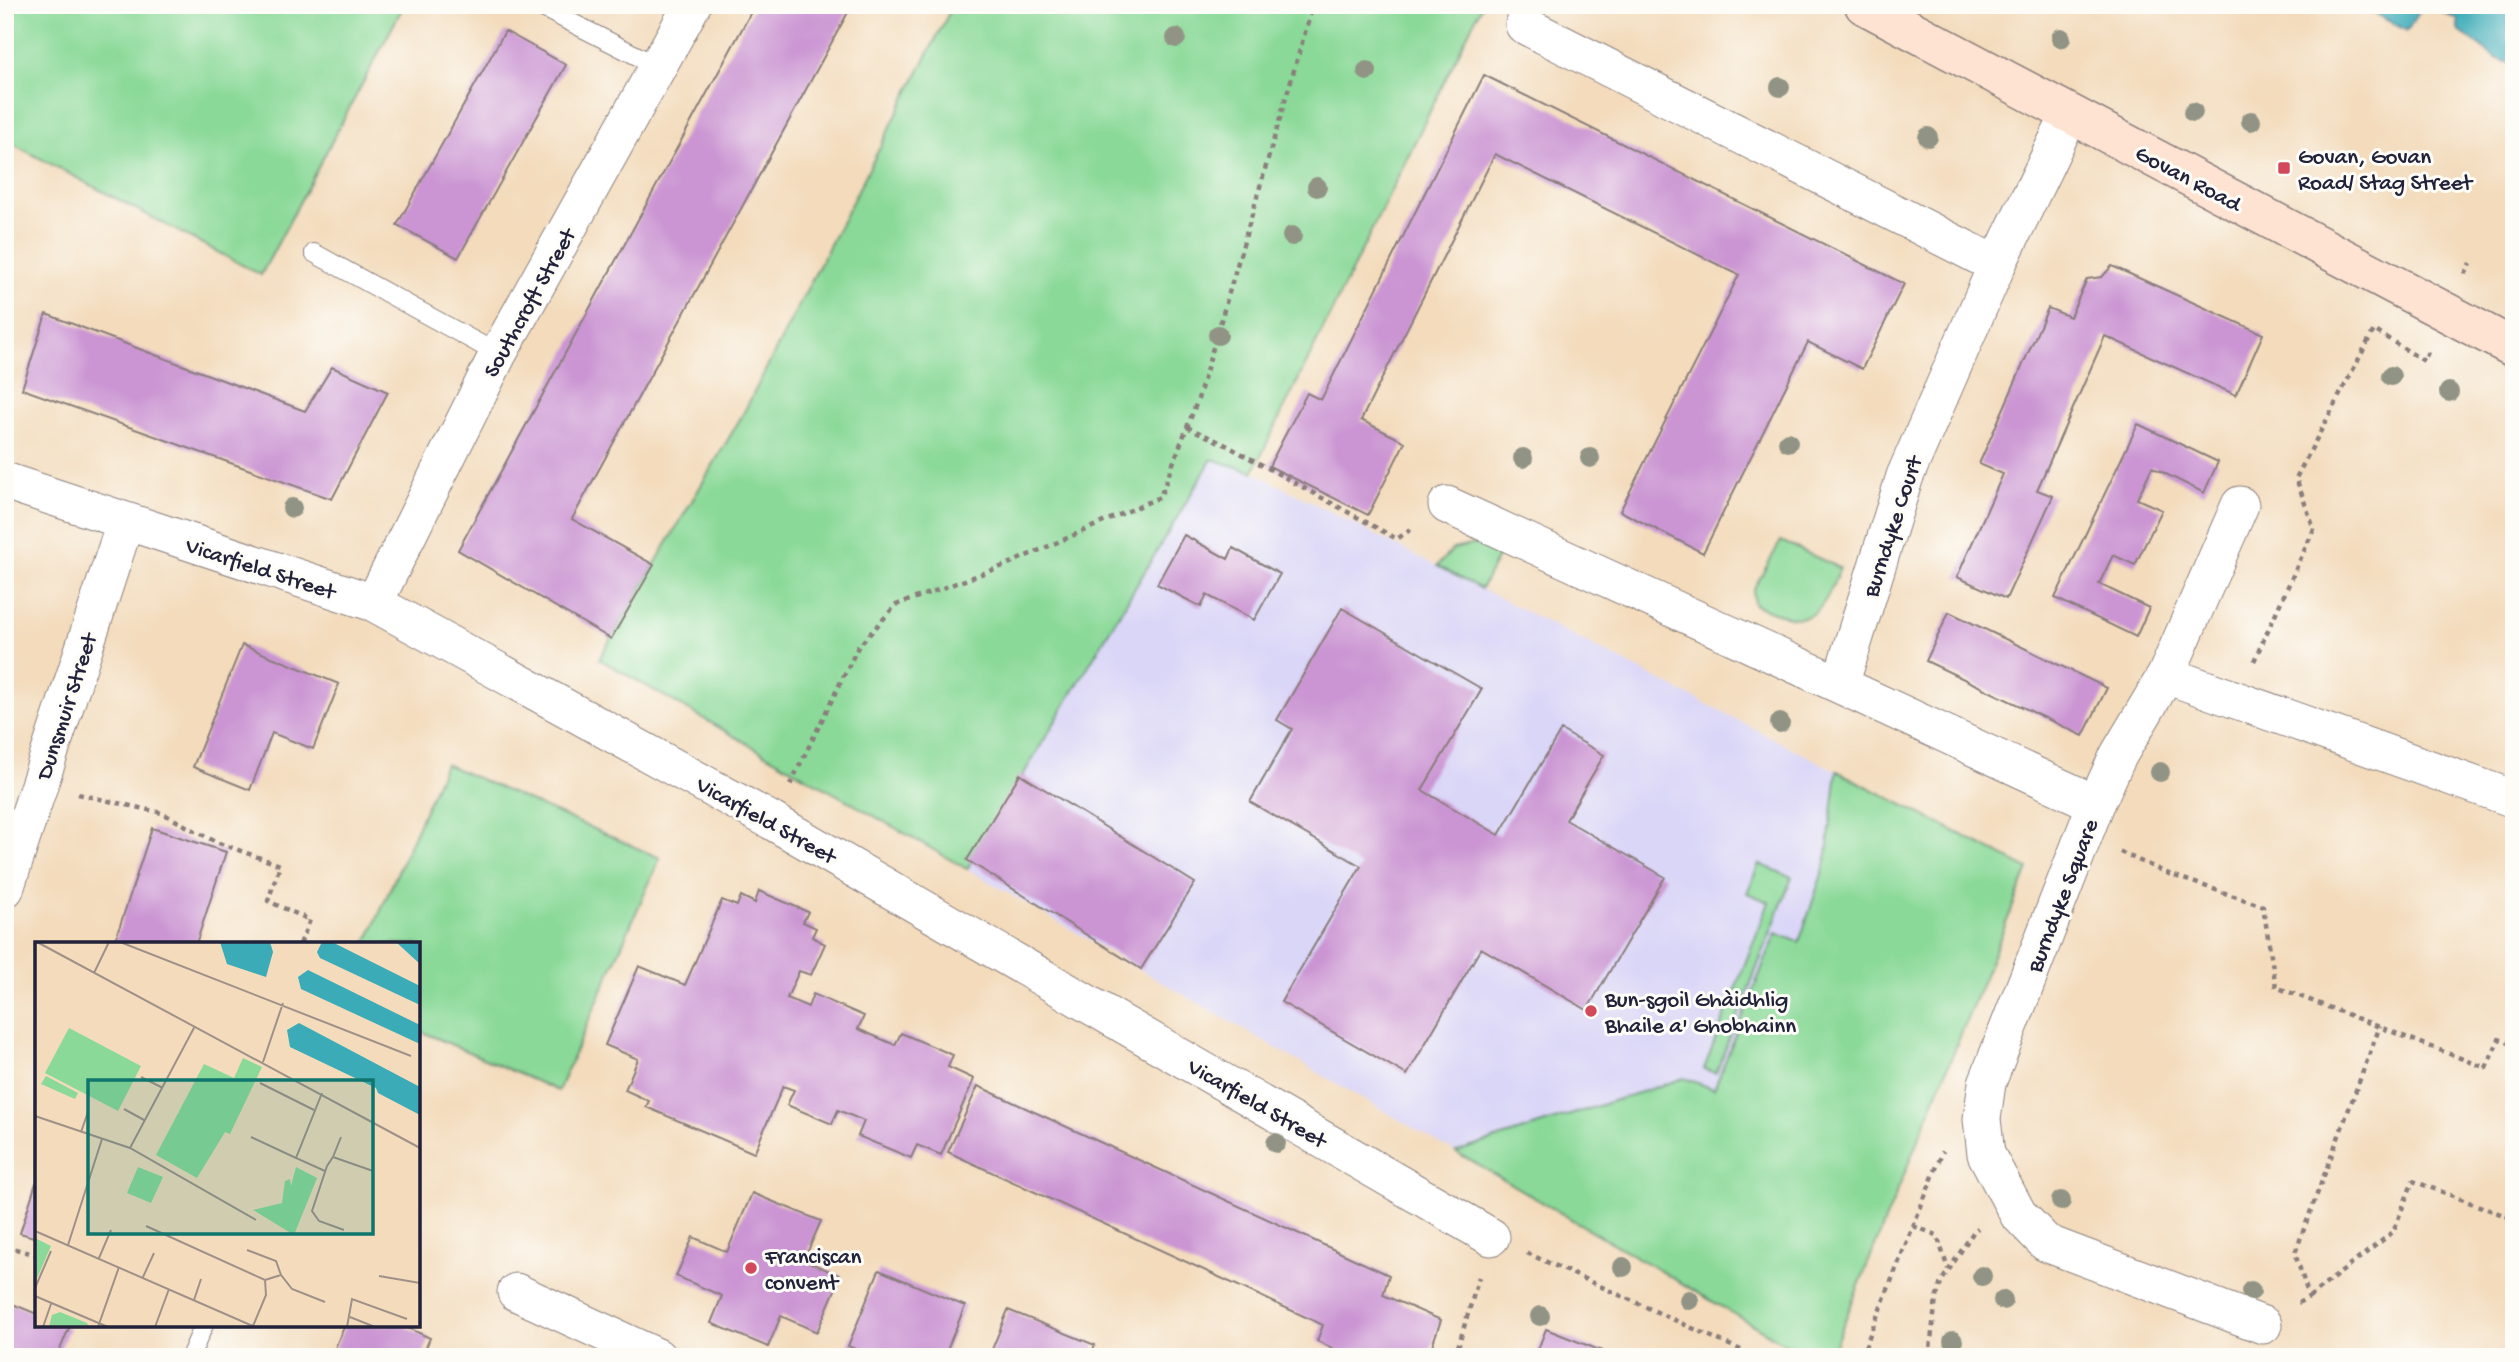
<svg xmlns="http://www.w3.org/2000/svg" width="2519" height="1362" font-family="'Gochi Hand',sans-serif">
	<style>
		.built { fill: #dad6f7 }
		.green { fill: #8ad998; stroke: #567e6a; stroke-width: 2 }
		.water { fill: #3babb8; stroke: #2e667a; stroke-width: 2 }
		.building { fill: #cb95d3 }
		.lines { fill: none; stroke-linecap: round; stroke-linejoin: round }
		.lane-casing { stroke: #8a7e7c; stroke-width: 20 }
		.street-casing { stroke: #8a7e7c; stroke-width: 39 }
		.secondary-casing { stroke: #8a7e7c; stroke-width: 41 }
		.path { stroke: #8a7e7c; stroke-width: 4.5; stroke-dasharray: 5 5; stroke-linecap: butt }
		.lane { stroke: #fff; stroke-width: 18 }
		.street { stroke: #fff; stroke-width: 37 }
		.secondary { stroke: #fee3d2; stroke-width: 38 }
		.tree { fill: #919484 }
		.poi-dot { fill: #d1495b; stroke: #fdfcf7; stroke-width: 2.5 }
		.labels { text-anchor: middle; stroke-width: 6; stroke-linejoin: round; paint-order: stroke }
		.poi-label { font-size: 23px; fill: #22223b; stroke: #fdfcf7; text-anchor: start }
		.street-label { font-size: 23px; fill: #22223b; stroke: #fdfcf7 }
		.inset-road { fill: none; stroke: #9f9188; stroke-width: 2 }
		.view { fill: #0f766e; fill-opacity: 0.15; stroke: #0f766e; stroke-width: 3.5 }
		.inset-edge { fill: none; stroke: #22223b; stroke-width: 3.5 }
	</style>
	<rect width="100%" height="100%" fill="#fdfcf7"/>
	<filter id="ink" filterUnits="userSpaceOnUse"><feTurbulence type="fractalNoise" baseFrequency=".0143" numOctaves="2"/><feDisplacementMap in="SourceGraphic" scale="14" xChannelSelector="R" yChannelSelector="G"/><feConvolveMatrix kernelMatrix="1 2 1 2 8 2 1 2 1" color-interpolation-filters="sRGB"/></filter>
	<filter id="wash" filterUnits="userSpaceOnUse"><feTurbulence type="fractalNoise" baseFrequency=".00686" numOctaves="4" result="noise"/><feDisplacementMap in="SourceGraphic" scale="28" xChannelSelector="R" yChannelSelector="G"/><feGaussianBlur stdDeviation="1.57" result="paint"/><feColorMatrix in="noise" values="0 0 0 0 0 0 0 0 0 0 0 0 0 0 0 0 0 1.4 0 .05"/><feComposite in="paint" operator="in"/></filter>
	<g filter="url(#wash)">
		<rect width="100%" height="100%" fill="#f3dbbc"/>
		<path class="built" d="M 1213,458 L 1253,472 L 2028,869 L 1830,1357 L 1808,1357 L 967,869 Z"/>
		<path class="green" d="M 5,5 L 404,5 L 261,275 L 5,140 Z
			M 953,5 L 1482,5 L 1253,472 L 1212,459 L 967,869 L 599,659 L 743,414 Z
			M 1781,541 L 1840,568 C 1819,622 1808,629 1754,604 L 1753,590 Z
			M 1475,544 L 1500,553 L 1481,589 L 1437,566 L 1453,549 Z
			M 445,764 L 660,858 L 558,1091 L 418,1030 L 418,944 L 366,944 Z
			M 1837,771 L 2028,869 L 1830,1357 L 1808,1357 L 1456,1152 L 1684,1078 L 1714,1089 L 1776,933 L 1799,942 L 1826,862 Z
			M 1759,864 L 1792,877 L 1716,1073 L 1704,1069 L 1769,902 L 1747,893 Z"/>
		<path class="water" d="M 2359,5 L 2423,5 L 2407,31 Z
			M 2427,5 L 2514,5 L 2514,65 L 2496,58 L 2458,30 L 2458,20 Z"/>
		<g id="blocks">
			<path class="building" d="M 755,5 L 852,5 L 572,519 L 654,565 L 611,639 L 458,550 Z
				M 505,31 L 566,65 L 458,258 L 397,225 Z
				M 1484,75 L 1904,284 L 1862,369 L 1808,342 L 1703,553 L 1620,511 L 1739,275 L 1495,154 L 1361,420 L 1405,442 L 1368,515 L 1269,466 L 1307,393 L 1321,400 Z
				M 2112,266 L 2263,334 L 2236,395 L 2105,336 L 2037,490 L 2053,496 L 2006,599 L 1957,577 L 2003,474 L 1979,464 L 2048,308 L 2070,317 L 2087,279 L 2102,277 Z
				M 46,314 L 305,411 L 332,367 L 388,392 L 332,499 L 22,389 Z
				M 2138,424 L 2218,462 L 2204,493 L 2152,467 L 2137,499 L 2162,510 L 2135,565 L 2113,555 L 2099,584 L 2149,608 L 2136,637 L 2055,598 Z
				M 1184,535 L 1228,559 L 1233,548 L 1280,574 L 1254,620 L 1207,595 L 1201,607 L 1157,584 Z
				M 1342,608 L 1482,689 L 1422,790 L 1499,835 L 1561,730 L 1604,755 L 1566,820 L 1665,877 L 1587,1010 L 1481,948 L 1407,1075 L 1281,1002 L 1361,866 L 1250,802 L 1292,729 L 1277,720 Z
				M 1949,612 L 2107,688 L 2083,736 L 1926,661 Z
				M 242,645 L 339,684 L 313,749 L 272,733 L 250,790 L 193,767 Z
				M 1020,774 L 1195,883 L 1141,969 L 967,860 Z
				M 152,828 L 226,852 L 196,944 L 114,944 Z
				M 759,891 L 808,912 L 803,922 L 816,928 L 812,937 L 825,944 L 811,975 L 799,971 L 787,998 L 808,1007 L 813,994 L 864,1016 L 858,1029 L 895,1045 L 901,1033 L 953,1055 L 948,1067 L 974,1079 L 941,1155 L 917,1145 L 911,1158 L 858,1136 L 864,1121 L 838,1110 L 832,1124 L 787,1105 L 794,1090 L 783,1086 L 754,1153 L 646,1107 L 649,1101 L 625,1090 L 638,1059 L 605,1045 L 639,966 L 685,985 L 722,900 L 737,906 L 741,896 L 755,903 Z
				M 978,1086 L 1389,1275 L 1383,1295 L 1441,1320 L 1428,1357 L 1351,1357 L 1317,1341 L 1323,1325 L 948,1152 Z
				M 36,1183 L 37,1183 L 37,1238 L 20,1233 Z
				M 752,1193 L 821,1221 L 804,1260 L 841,1276 L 817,1332 L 781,1316 L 768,1347 L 711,1323 L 722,1296 L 676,1276 L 693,1237 L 727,1252 Z
				M 879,1270 L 965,1306 L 944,1357 L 874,1357 L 848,1346 Z
				M 10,1303 L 37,1314 L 37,1325 L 64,1325 L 69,1328 L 57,1357 L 5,1357 L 5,1315 Z
				M 1008,1310 L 1095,1345 L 1090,1357 L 989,1357 Z
				M 345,1325 L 402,1325 L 430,1338 L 422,1357 L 331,1357 Z
				M 1546,1329 L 1617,1357 L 1535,1357 Z"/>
		</g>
	</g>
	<g filter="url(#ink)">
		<use href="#blocks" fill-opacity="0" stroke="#8a7e7c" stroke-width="2"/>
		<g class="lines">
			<defs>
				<path id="lane" d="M 537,5 L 659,67
					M 314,253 L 498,354
					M 190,1357 L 204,1325"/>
				<path id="street" d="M 1524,25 L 1997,265
					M 2070,114 L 1997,265 L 1905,476 L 1840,685 L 2096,804
					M 5,481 L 374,603 L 772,821 L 1491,1237
					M 1447,505 L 1840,685
					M 374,603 L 498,354 L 692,5
					M 2166,675 L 2240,505
					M 5,889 L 125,523
					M 516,1292 L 657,1357
					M 2263,1325 L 2046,1243 L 2018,1214 L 1986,1154 L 1982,1119 L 1987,1083 L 2096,804 L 2118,756 L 2166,675 L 2514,799"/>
				<path id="secondary" d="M 1864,5 L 2514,348"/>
			</defs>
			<use href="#lane" class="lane-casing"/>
			<use href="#street" class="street-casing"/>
			<use href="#secondary" class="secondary-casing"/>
			<path class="path" d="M 2465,274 L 2471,263
				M 1187,427 L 1224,444 L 1397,539 L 1414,527
				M 2254,661 L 2314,529 L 2296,478 L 2374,330 L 2424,361 L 2428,352
				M 790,785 L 858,647 L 896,605 L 1006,565 L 1160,497 L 1198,399 L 1313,5
				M 78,794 L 162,813 L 216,842 L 280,865 L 268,901 L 310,920 L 300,944
				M 2120,852 L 2169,874 L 2263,906 L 2276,987 L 2486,1068 L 2499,1039 L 2514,1045
				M 1913,1226 L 1937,1235 L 1948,1269
				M 5,1246 L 37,1255
				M 1527,1253 L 1756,1357
				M 2309,1297 L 2393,1232 L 2413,1181 L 2514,1219
				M 2298,1303 L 2309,1297 L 2295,1253 L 2380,1026
				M 1455,1357 L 1479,1277
				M 1861,1357 L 1943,1151
				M 1929,1357 L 1936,1299 L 1941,1282 L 1974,1231 L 1978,1228
				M 2507,1357 L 2514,1342"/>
			<use href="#lane" class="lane"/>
			<use href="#street" class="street"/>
			<use href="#secondary" class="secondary"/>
		</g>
		<g class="tree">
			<circle cx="1176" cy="38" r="10"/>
			<circle cx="2061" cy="38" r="10"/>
			<circle cx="1367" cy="71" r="10"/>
			<circle cx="1780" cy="87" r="10"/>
			<circle cx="2193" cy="112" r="10"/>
			<circle cx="2251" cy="121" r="10"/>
			<circle cx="1928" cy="137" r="10"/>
			<circle cx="1317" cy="187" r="10"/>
			<circle cx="1292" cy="236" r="10"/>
			<circle cx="1218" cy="335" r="10"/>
			<circle cx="2391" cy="376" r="10"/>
			<circle cx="2449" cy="392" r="10"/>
			<circle cx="1788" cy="442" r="10"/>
			<circle cx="1523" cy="458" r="10"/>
			<circle cx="1590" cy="458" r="10"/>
			<circle cx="292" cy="508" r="10"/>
			<circle cx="1780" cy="723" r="10"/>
			<circle cx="2160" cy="772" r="10"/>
			<circle cx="1276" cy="1143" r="10"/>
			<circle cx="2061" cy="1201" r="10"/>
			<circle cx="1623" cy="1267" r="10"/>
			<circle cx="1982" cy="1276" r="10"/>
			<circle cx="2251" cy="1291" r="10"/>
			<circle cx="1689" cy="1300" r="10"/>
			<circle cx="2003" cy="1300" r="10"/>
			<circle cx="1540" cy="1316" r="10"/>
			<circle cx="1953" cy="1341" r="10"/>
		</g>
	</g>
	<g class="poi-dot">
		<rect x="2277" y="161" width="14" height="14" rx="3.5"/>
		<circle cx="1591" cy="1011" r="7"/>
		<circle cx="751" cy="1268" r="7"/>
	</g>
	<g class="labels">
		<g class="poi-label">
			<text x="2298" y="163">Govan, Govan<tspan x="2298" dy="26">Road/ Stag Street</tspan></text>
			<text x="1605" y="1006">Bun-sgoil Ghàidhlig<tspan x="1605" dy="26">Bhaile a' Ghobhainn</tspan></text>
			<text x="765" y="1263">Franciscan<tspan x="765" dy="26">convent</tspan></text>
		</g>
		<g class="street-label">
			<text transform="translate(2189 177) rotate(28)" y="8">Govan Road</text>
			<text transform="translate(528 302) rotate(-61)" y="8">Southcroft Street</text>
			<text transform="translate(1891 526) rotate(-72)" y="8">Burndyke Court</text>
			<text transform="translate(261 567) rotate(18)" y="8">Vicarfield Street</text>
			<text transform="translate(65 706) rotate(-72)" y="8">Dunsmuir Street</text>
			<text transform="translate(767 819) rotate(29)" y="8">Vicarfield Street</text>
			<text transform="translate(2061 895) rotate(-69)" y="8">Burndyke Square</text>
			<text transform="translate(1258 1102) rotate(30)" y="8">Vicarfield Street</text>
		</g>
	</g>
	<g transform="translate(35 942)">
		<rect width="385" height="385" fill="#f3dbbc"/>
		<path d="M 34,86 L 106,124 L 83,169 L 10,131 ZM 208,116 L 227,125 L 195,192 L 190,190 L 162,236 L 121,213 L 169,122 L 199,136 ZM 11,134 L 43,151 L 40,157 L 6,142 ZM 103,225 L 128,235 L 116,261 L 92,251 ZM 261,225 L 282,236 L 259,293 L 218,268 L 247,261 L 250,239 L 255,237 L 256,244 ZM 0,296 L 16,304 L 0,341 ZM 25,370 L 52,381 L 54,385 L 14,385 L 17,373 Z" fill="#8ad998"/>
		<path d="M 185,0 L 235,0 L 238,10 L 231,35 L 192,22 ZM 287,0 L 297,0 L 385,44 L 385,63 L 285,16 L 282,10 ZM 361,0 L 385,0 L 385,22 ZM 273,28 L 385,83 L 385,102 L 266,47 L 263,35 ZM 264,81 L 385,145 L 385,173 L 343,151 L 341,146 L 255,105 L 252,88 Z" fill="#3babb8"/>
		<path class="inset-road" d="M 2,0 L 385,206M 85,0 L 376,114M 59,31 L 74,0M 228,120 L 248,61M 106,135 L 128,146M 225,141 L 279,168M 287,151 L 261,216 L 290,229M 89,167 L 109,178M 0,174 L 95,206 L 221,278M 46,190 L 53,170M 216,195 L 261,216M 95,206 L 160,84M 298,215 L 306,195M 111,284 L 230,338 L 231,353 L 218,384M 309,288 L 284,279 L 277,269 L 292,224 L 298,215 L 338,229M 0,289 L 220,385M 33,303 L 67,197M 212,308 L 241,319 L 246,333M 64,316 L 76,288M 344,334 L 385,341M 108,335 L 119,311M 230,338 L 246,333 L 257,347 L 290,360M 0,346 L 16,309M 0,354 L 73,385M 159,358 L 166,337M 315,375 L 340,385M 8,385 L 16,362M 63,385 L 84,325M 120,385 L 134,347M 312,385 L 317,357 L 372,377"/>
		<path class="view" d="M 53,138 L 338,138 L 338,292 L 53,292 Z"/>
		<rect width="385" height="385" class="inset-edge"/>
	</g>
	<rect width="2519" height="1362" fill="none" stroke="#fdfcf7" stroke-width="28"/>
</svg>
